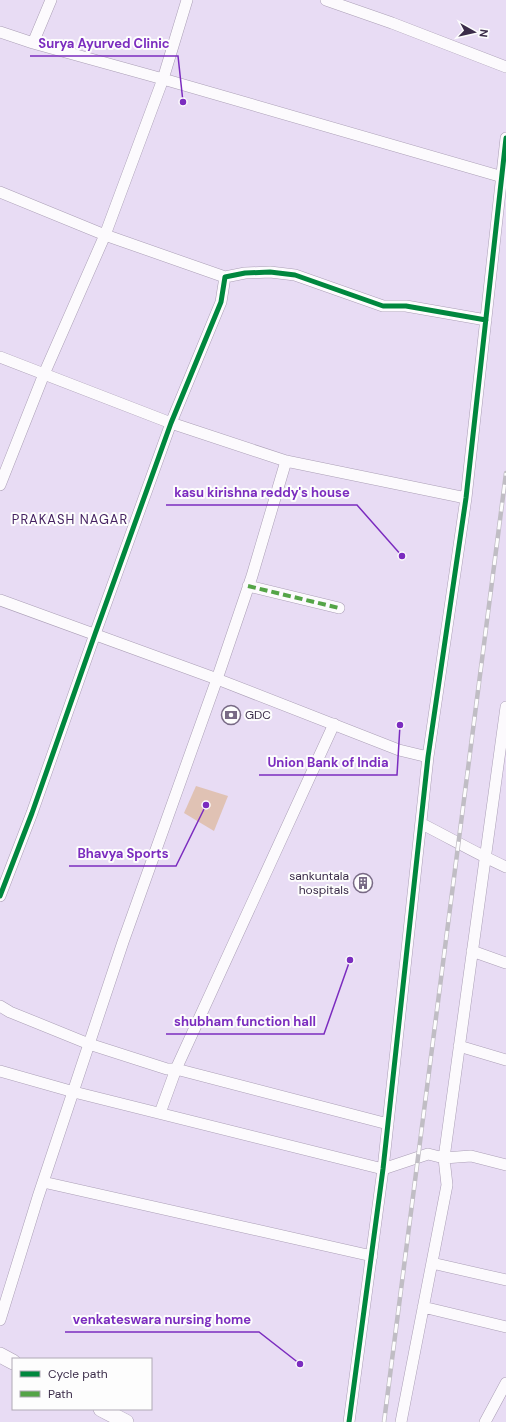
<svg xmlns="http://www.w3.org/2000/svg" width="506" height="1422" font-family="'DM Sans',sans-serif">
	<style>
		.green { fill: #e0c2b4 }
		.lines { fill: none; stroke-linecap: round; stroke-linejoin: round }
		.street-casing { stroke: #ab9fb6; stroke-width: 12 }
		.secondary-casing { stroke: #ab9fb6; stroke-width: 16 }
		.street { stroke: #fcfafd; stroke-width: 11 }
		.secondary { stroke: #fcfafd; stroke-width: 15 }
		.rail-casing { stroke: #c0bdc4; stroke-width: 4.5 }
		.rail { stroke: #fdfdfd; stroke-width: 3; stroke-dasharray: 9; stroke-linecap: butt }
		.quiet { stroke: #54a447; stroke-width: 4; stroke-dasharray: 8 4; stroke-linecap: butt }
		.cycleway-casing { stroke: #fdfdfd; stroke-width: 8 }
		.cycleway { stroke: #00873e; stroke-width: 5 }
		.labels { text-anchor: middle; stroke-width: 4; stroke-linejoin: round; paint-order: stroke }
		.poi-label { font-size: 12px; fill: #3b2c49; stroke: #fdfdfd; text-anchor: start }
		.neighbourhood-label { font-size: 13px; letter-spacing: 1px; fill: #452261; stroke: #fdfdfd }
		.leader { fill: none; stroke: #7b2cbf; stroke-width: 1.5 }
		.callout-dot { fill: #7b2cbf; stroke: #fdfdfd; stroke-width: 1.5 }
		.callout-label { font-size: 13px; text-anchor: middle; font-weight: bold; fill: #7b2cbf; stroke: #fdfdfd; stroke-width: 4; stroke-linejoin: round; paint-order: stroke }
	</style>
	<rect width="100%" height="100%" fill="#e8dcf4"/>
	<path class="green" d="M 196,786 L 228,796 L 214,831 L 184,813 Z"/>
	<g class="lines">
		<defs>
			<path id="street" d="M 326,0 L 392,23 L 506,67
				M 0,32 L 33,43 L 163,79 L 506,178
				M 33,43 L 51,0
				M 0,192 L 105,235 L 225,277
				M 0,357 L 171,423 L 286,461 L 466,498
				M 0,485 L 44,374 L 105,235 L 163,79 L 187,0
				M 248,586 L 339,608
				M 0,600 L 217,679 L 399,750 L 428,757
				M 422,824 C 450,838 477,854 506,867
				M 0,896 L 32,813 L 95,634 L 171,423 L 221,302 L 225,277 L 245,273 L 270,272 L 295,275 L 383,306 L 406,306 L 486,320
				M 472,951 L 506,963
				M 0,1006 L 10,1012 L 89,1044 L 167,1069 L 176,1069 L 334,724
				M 459,1046 L 506,1060
				M 0,1071 L 74,1092 L 383,1169 L 428,1154 L 444,1158 L 471,1156 L 506,1165
				M 160,1113 L 176,1069 L 388,1124
				M 43,1182 L 372,1256
				M 432,1263 L 506,1280
				M 423,1307 L 506,1327
				M 0,1320 L 38,1197 L 123,942 L 217,679 L 252,576 L 286,461
				M 349,1422 L 383,1169 L 428,757 L 466,498 L 506,138
				M 401,1422 L 447,1185 L 444,1158 L 506,707
				M 485,1422 L 506,1383"/>
			<path id="secondary" d="M 0,1355 L 13,1362
				M 101,1409 L 126,1422"/>
		</defs>
		<use href="#street" class="street-casing"/>
		<use href="#secondary" class="secondary-casing"/>
		<use href="#street" class="street"/>
		<use href="#secondary" class="secondary"/>
		<defs>
			<path id="rail" d="M 384,1422 L 506,473"/>
		</defs>
		<use href="#rail" class="rail-casing"/>
		<use href="#rail" class="rail"/>
		<path class="quiet" d="M 248,586 L 339,608"/>
		<defs>
			<path id="cycleway" d="M 0,896 L 32,813 L 95,634 L 171,423 L 221,302 L 225,277 L 245,273 L 270,272 L 295,275 L 383,306 L 406,306 L 486,320
				M 349,1422 L 383,1169 L 428,757 L 466,498 L 506,138"/>
		</defs>
		<use href="#cycleway" class="cycleway-casing"/>
		<use href="#cycleway" class="cycleway"/>
	</g>
	<defs>
		<symbol id="bank-ring" viewBox="-11 -11 22 22"><circle r="9.5" fill="#fdfdfd" stroke="#786a85" stroke-width="1.5"/><path d="M-6-4H6V4H-6ZM0-2.3a2.3 2.3 0 1 0 0 4.6a2.3 2.3 0 1 0 0-4.6Z" fill="#786a85"/></symbol>
		<symbol id="building-ring" viewBox="-11 -11 22 22"><circle r="9.5" fill="#fdfdfd" stroke="#786a85" stroke-width="1.5"/><path d="M-4-6H4V6H1V3H-1V6H-4ZM-2.5-4.3h1.7v1.8h-1.7ZM.8-4.3h1.7v1.8H.8ZM-2.5-1h1.7V.8h-1.7ZM.8-1h1.7V.8H.8Z" fill="#786a85"/></symbol>
	</defs>
	<g fill-rule="evenodd">
		<use href="#bank-ring" x="220" y="704" width="22" height="22"/>
		<use href="#building-ring" x="352" y="872" width="22" height="22"/>
	</g>
	<g class="labels">
		<g class="poi-label">
			<text x="245" y="719">GDC</text>
			<text x="349" y="880" text-anchor="end">sankuntala<tspan x="349" dy="14">hospitals</tspan></text>
		</g>
		<g class="neighbourhood-label">
			<text x="70" y="524">PRAKASH NAGAR</text>
		</g>
	</g>
	<path class="leader" d="M183 102L178 56H30M402 556L357 505H166M400 725L397 775H259M206 805L176 866H69M350 960L324 1034H166M300 1364L259 1332H65"/>
	<g class="callout-dot">
		<circle cx="183" cy="102" r="4"/>
		<circle cx="402" cy="556" r="4"/>
		<circle cx="400" cy="725" r="4"/>
		<circle cx="206" cy="805" r="4"/>
		<circle cx="350" cy="960" r="4"/>
		<circle cx="300" cy="1364" r="4"/>
	</g>
	<g class="callout-label">
		<text x="104" y="48">Surya Ayurved Clinic</text>
		<text x="262" y="497">kasu kirishna reddy's house</text>
		<text x="328" y="767">Union Bank of India</text>
		<text x="123" y="858">Bhavya Sports</text>
		<text x="245" y="1026">shubham function hall</text>
		<text x="162" y="1324">venkateswara nursing home</text>
	</g>
	<rect x="12" y="1358" width="140" height="52" fill="#fdfdfd" stroke="#afa9b5"/>
	<rect x="20" y="1371" width="20" height="6" fill="#00873e" stroke="#afa9b5"/>
	<text x="48" y="1378" font-size="12" fill="#3b2c49">Cycle path</text>
	<rect x="20" y="1391" width="20" height="6" fill="#54a447" stroke="#afa9b5"/>
	<text x="48" y="1398" font-size="12" fill="#3b2c49">Path</text>
	<g transform="translate(474 32) rotate(98)" stroke="#fdfdfd" stroke-width="3" paint-order="stroke">
	<path d="M0-3L7 15L0 10L-7 15Z" fill="#3b2c49"/>
	<text y="-6" font-size="11" font-weight="bold" text-anchor="middle" fill="#3b2c49">N</text>
	</g>
</svg>
